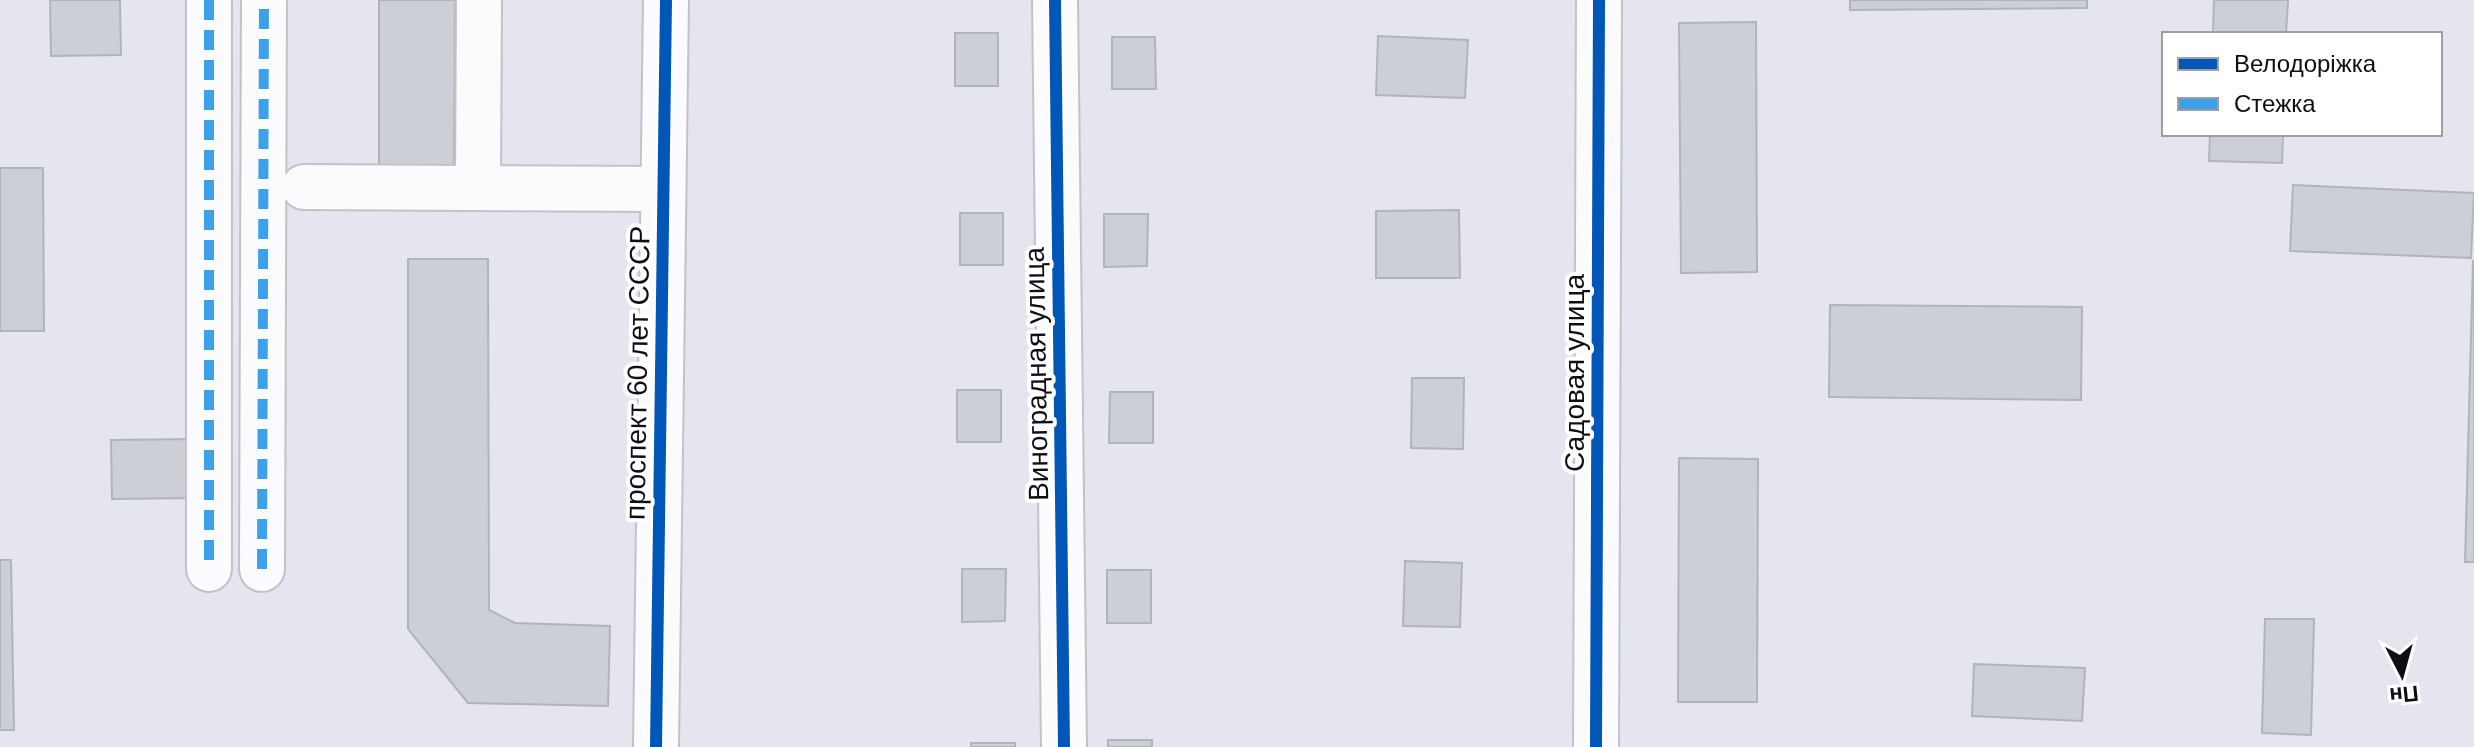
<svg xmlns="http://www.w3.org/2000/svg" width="2474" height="747" font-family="Arial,sans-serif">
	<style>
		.building { fill: #cdcfd7; stroke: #b1b4bb; stroke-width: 2 }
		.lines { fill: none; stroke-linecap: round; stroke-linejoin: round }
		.minor-casing { stroke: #c2c2ca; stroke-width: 48 }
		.minor { stroke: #fbfbfd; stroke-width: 44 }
		.quiet { stroke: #3da1ea; stroke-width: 10; stroke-dasharray: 20 10; stroke-linecap: butt }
		.cycleway-casing { stroke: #fff; stroke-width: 17 }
		.cycleway { stroke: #0057b8; stroke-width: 12 }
		.labels { text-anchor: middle; stroke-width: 8; stroke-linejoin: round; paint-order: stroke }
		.street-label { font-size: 28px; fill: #0e0e14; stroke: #fff }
	</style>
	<rect width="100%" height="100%" fill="#e4e5ef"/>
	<path class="building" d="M 50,0 L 120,0 L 121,55 L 51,56 Z
		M 379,0 L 455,0 L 454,173 L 379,174 Z
		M 1850,0 L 2087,0 L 2087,8 L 1850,10 Z
		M 2214,0 L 2288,0 L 2286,34 L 2213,34 Z
		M 1756,22 L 1757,272 L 1681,273 L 1679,23 Z
		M 955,33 L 998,33 L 998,86 L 955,86 Z
		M 1378,36 L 1468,40 L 1465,98 L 1376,95 Z
		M 1112,37 L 1155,37 L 1156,89 L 1112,89 Z
		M 2210,134 L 2283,134 L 2282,163 L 2209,161 Z
		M 0,168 L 43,168 L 44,331 L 0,331 Z
		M 2293,185 L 2474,193 L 2471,258 L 2290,251 Z
		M 1459,210 L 1460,278 L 1376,278 L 1376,211 Z
		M 960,213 L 1003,213 L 1003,265 L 960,265 Z
		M 1104,214 L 1148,214 L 1147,266 L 1104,267 Z
		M 408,259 L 488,259 L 489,610 L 515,623 L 610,626 L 608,706 L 468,703 L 408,629 Z
		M 2473,261 L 2474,261 L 2474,562 L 2465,562 Z
		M 1830,305 L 2082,307 L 2081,400 L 1829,397 Z
		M 1412,378 L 1464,378 L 1463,449 L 1411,448 Z
		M 957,390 L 1001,390 L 1001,442 L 957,442 Z
		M 1110,392 L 1153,392 L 1153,443 L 1109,443 Z
		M 196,439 L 197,498 L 112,499 L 111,440 Z
		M 1679,458 L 1758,459 L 1757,702 L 1678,702 Z
		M 0,560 L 11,560 L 14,730 L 0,730 Z
		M 1405,561 L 1462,563 L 1460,627 L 1403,626 Z
		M 962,569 L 1006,569 L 1005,621 L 962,622 Z
		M 1107,570 L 1151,570 L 1151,623 L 1107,623 Z
		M 2265,619 L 2314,619 L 2311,735 L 2262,733 Z
		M 1974,664 L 2085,668 L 2082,721 L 1972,716 Z
		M 1108,740 L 1152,740 L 1152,747 L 1108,747 Z
		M 971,743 L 1015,743 L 1015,747 L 971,747 Z"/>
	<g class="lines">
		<defs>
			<path id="minor" d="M 209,0 L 209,569
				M 1055,0 L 1064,747
				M 478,186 L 479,0
				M 304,187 L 663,189
				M 262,569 L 264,0
				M 656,747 L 666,0
				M 1596,747 L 1599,0"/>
		</defs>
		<use href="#minor" class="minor-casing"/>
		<use href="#minor" class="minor"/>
		<path class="quiet" d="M 209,0 L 209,569
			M 262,569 L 264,0"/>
		<defs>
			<path id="cycleway" d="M 1055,0 L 1064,747
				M 656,747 L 666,0
				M 1596,747 L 1599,0"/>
		</defs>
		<use href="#cycleway" class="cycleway-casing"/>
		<use href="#cycleway" class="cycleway"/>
	</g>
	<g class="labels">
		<g class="street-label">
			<text transform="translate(637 373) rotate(-89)" y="10">проспект 60 лет СССР</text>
			<text transform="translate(1574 373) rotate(-90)" y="10">Садовая улица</text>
			<text transform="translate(1036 374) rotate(-91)" y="10">Виноградная улица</text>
		</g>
	</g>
	<rect x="2162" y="32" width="280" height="104" fill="#ffffff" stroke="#9f9fa1" stroke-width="2"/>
	<rect x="2178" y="58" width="40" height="12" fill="#0057b8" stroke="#9f9fa1" stroke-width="2"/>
	<text x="2234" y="72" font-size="24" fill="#0e0e14">Велодоріжка</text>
	<rect x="2178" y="98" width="40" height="12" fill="#3da1ea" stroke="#9f9fa1" stroke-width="2"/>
	<text x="2234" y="112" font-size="24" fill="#0e0e14">Стежка</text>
	<g transform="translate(2402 675) rotate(174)" stroke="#ffffff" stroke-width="6" paint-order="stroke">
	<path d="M0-6L14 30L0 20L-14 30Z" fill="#0e0e14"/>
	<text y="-12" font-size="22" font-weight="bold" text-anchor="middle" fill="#0e0e14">Пн</text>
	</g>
</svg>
